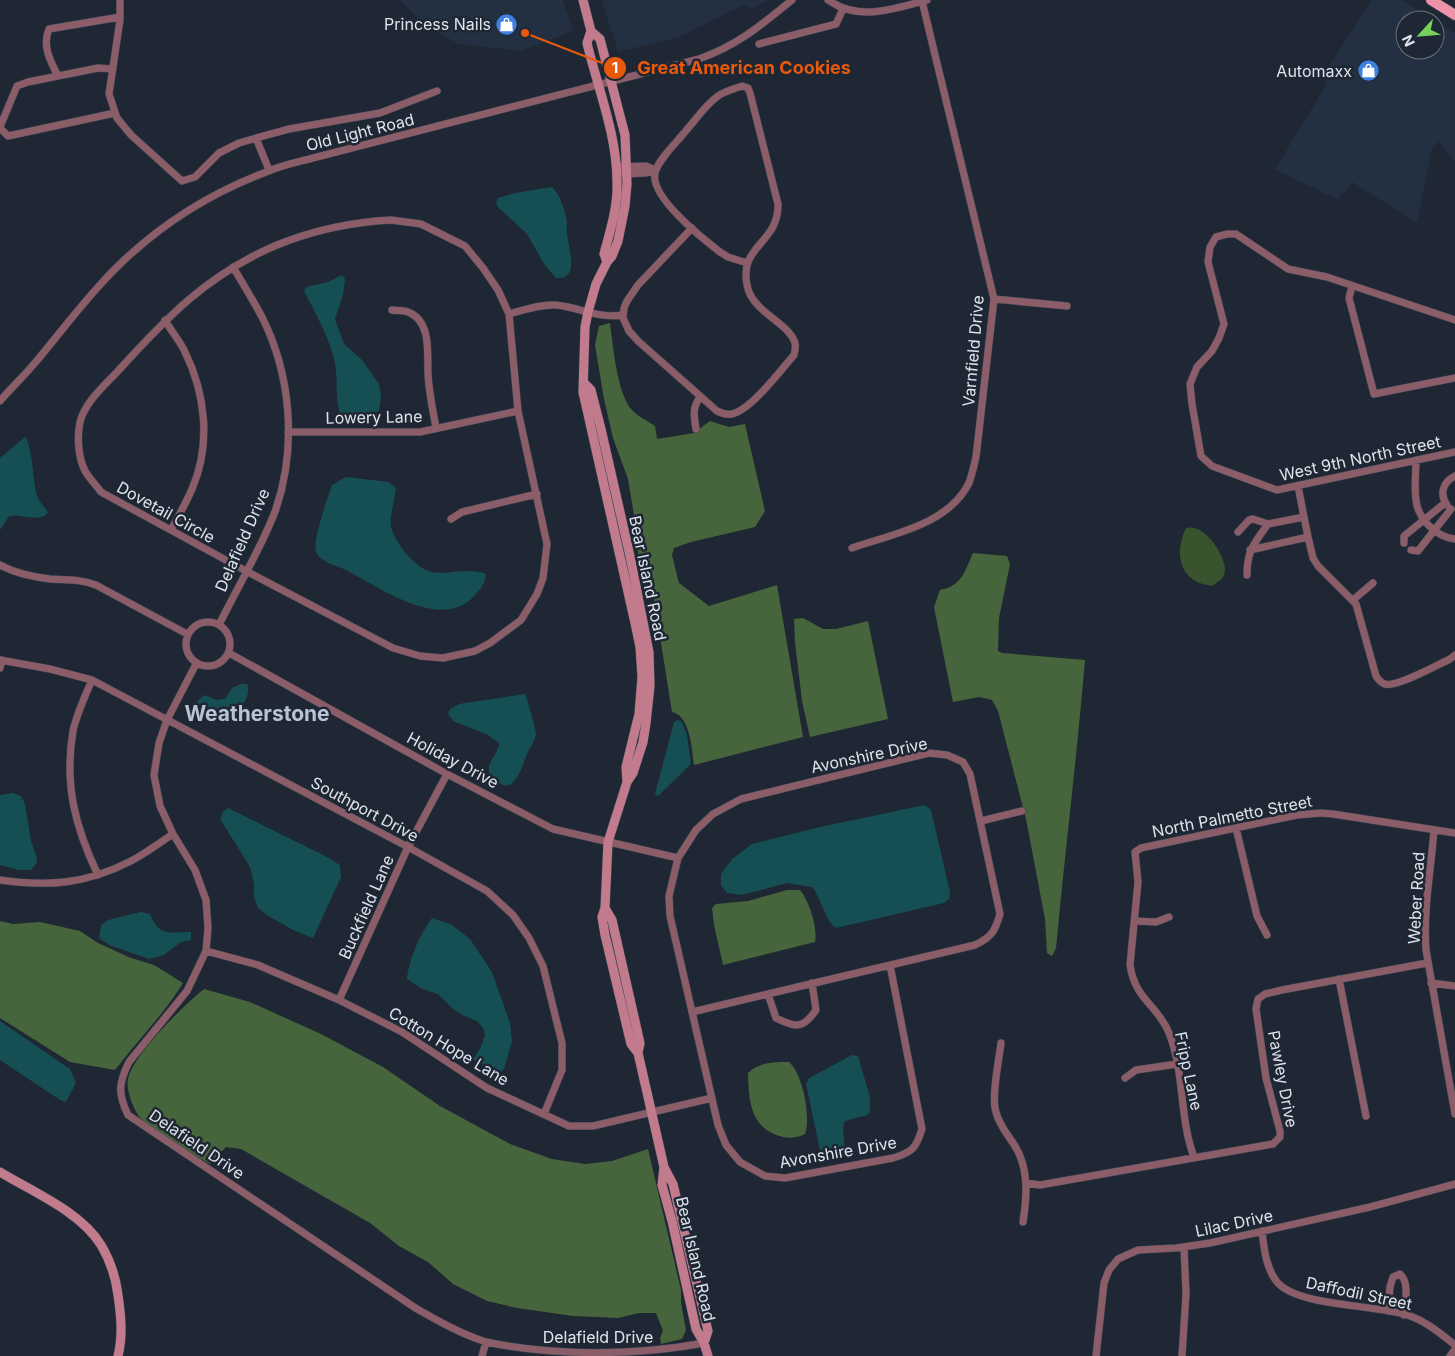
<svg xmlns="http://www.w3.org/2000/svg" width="1455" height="1356" font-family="Inter,sans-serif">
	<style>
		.built { fill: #233041 }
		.green { fill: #38532e }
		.forest { fill: #47653c }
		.water { fill: #154f53 }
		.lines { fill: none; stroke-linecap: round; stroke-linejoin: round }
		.street-casing { stroke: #3d4551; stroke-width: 8 }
		.secondary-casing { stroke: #3d4551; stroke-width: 10 }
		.primary-casing { stroke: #3d4551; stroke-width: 11 }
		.street { stroke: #8a5d68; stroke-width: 7 }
		.secondary { stroke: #c27b8d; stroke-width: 9 }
		.primary { stroke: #ee92aa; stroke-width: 10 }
		.labels { text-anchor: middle; stroke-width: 5; stroke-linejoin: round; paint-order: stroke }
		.poi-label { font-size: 16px; fill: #dee4ed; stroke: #1e2733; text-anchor: end }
		.street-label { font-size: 16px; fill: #dee4ed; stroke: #1e2733 }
		.district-label { font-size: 21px; font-weight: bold; fill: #b8c3d4; stroke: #1e2733 }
		.leader { fill: none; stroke: #e8590c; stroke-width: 2 }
		.callout-dot { fill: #e8590c; stroke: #1e2733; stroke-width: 2 }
		.mark-label { font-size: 15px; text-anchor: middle; font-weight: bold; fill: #fff }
		.callout-label { font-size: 18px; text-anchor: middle; font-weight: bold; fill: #e8590c; stroke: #1e2733; stroke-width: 5; stroke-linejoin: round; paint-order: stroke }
	</style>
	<rect width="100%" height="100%" fill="#1e2733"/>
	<path class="built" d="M 399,0 L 563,0 L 573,31 L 521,51 L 459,44 L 428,28 Z
		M 602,0 L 769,0 L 753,9 L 744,5 L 680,37 L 618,52 Z
		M 1372,0 L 1401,0 L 1434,20 L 1405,20 L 1405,50 L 1435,50 L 1435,21 L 1455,33 L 1455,162 L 1439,141 L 1432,148 L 1417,223 L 1352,182 L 1338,200 L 1275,169 L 1326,85 L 1325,72 Z"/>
	<path class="green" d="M 1186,528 C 1188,528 1191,527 1194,528 C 1208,530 1226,557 1225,571 C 1224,579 1218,582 1212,586 C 1208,585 1201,584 1197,582 C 1176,571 1177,546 1186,528 Z"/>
	<path class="forest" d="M 610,323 C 613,345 617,394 632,410 C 638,417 648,421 655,426 L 657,439 L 694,433 L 710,421 L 729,427 L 745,424 L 765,511 L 755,527 L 691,542 L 674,548 L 672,555 L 679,583 L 709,606 L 777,585 L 803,737 L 694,765 C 692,750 690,715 672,712 L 654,599 L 638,554 L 636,527 L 628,479 L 613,438 L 604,399 L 595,345 L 599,326 Z
		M 973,553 L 1007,556 L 1010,564 L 999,618 L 998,651 L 1002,653 L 1085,660 C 1077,756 1065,852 1056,948 L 1052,956 L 1047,953 L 1045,919 L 1026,819 L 998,711 L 992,700 L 979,697 L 953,702 L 934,607 L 940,590 C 962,586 965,571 973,553 Z
		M 803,618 L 823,629 L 836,629 L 868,621 L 888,719 L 810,737 L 802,701 L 795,642 L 794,619 Z
		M 787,890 L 800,890 C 809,901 818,928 815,942 L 723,965 L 714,925 L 712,908 L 716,904 L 748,901 Z
		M 0,921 L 13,924 L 40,922 L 80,931 L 98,943 L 131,958 L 154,965 L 183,983 C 164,1014 137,1041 115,1070 L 70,1062 L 0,1018 Z
		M 204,989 L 250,1002 L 321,1034 L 383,1067 L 440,1106 L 510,1144 L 552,1159 L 585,1164 L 612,1161 L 648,1149 L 681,1290 L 681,1303 L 686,1330 L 682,1339 L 661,1344 L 660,1338 L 663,1331 L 656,1313 L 639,1313 L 618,1318 L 573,1316 L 517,1308 L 487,1301 L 453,1284 L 428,1262 L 399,1246 L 370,1223 L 241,1149 L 226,1147 L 210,1164 C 193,1154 148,1129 138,1115 C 132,1106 126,1089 128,1079 C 133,1055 184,1005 204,989 Z
		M 789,1062 C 803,1074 811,1117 805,1134 C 794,1139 786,1139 774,1134 C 749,1123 749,1097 748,1073 C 760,1062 773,1062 789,1062 Z"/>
	<path class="water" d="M 552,187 C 560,194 565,211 567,222 C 567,226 566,230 567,234 C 568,248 581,280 556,278 L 544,264 L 527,234 L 498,207 L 496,203 L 498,198 L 515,193 Z
		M 342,275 L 345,279 L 343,295 L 335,319 L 344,344 L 362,360 L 379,384 L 381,396 L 379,411 L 364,417 L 340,413 C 335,397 338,379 335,363 C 330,339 315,312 304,291 L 306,287 L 328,282 Z
		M 25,437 C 32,444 33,479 36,492 C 38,501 43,505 48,512 C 40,524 22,513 9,516 L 0,530 L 0,458 Z
		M 346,477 L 389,482 L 396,488 C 395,498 389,519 391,527 C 395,542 415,569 432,572 C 450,575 468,567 486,574 C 485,584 481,588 474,596 C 442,632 380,588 348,571 C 339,566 321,563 316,552 C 312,541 328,497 332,485 Z
		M 241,684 L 247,684 C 250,691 247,699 242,706 C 241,709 239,713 236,716 C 222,729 177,712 205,695 L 216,700 L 225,699 L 232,688 Z
		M 525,694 C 527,698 536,730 536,734 C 535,741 531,746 528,752 C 523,762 516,795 499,783 C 495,780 490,777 489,772 C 487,762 499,753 499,743 L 486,734 L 453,721 L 448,714 L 450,709 L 459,704 Z
		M 678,720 L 682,722 L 687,735 L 691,764 L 658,796 L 655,794 L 674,722 Z
		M 12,793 L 21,796 L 25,804 L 31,841 L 37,858 L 36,864 L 31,870 L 19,870 L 0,865 L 0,795 Z
		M 925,805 L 931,810 L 950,892 L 949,899 L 944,903 L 836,928 C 825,921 822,899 812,887 L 787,883 L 742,895 L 727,893 L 721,885 L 721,874 L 732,859 L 752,844 L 820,827 Z
		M 228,808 L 325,856 L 340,865 L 341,877 L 313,938 L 295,931 L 265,914 L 258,908 L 254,897 L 254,884 L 250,867 L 220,819 L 223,812 Z
		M 141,912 L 150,914 C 160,937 168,932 191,932 L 191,940 L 181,942 L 164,955 L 149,959 L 109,945 L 99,938 L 101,925 L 108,920 Z
		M 432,918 L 452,925 L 470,939 L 492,972 L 510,1023 L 512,1041 L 504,1069 L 499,1074 L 473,1059 L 480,1049 L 485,1035 L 483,1028 L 477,1021 L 462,1015 L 452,1008 L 438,994 L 422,989 L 407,979 C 409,959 420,934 432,918 Z
		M 0,1021 L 70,1069 L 76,1083 L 66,1102 L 60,1100 L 0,1060 Z
		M 852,1055 L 858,1056 L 870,1097 L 870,1112 L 867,1115 L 845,1121 C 841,1130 846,1142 844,1152 L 832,1155 L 821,1155 L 806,1084 L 809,1078 Z"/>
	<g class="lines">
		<defs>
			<path id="street" d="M 120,0 L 120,20 L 109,94 L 117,118 L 131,135 L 182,181 L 195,177 L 219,153 L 239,143 L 256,138 L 269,170
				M 828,0 C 860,22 892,9 927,0
				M 759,44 L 836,24 L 843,9
				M 58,76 L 98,68 L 113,69
				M 0,127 L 17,86 L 28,82 L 58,76 C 50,61 42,45 49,29 L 120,17
				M 0,128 L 8,136 L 115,113
				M 256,138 L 289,129 L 380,113 L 437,91
				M 616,167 L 646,166 L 655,170
				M 624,174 L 645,173 L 655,171
				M 391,220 L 421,224 L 465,246 L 483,268 L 498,290 L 509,314 L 518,411 L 547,544 L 543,578 L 537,594 L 521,620 L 490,643 L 475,651 L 443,658 L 420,656 L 393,648 L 246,571 L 101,492 C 96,485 89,478 85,471 C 78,457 77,437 80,422 C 85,402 104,386 118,371 C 167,317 208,274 277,245 C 314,230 351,222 391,220 Z
				M 692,228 L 638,285 L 627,301 L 624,308 L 623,318 L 629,331 L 638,341 L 717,411 C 721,413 727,415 732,414 C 751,410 781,370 794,355 C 795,351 796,347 795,343 C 789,323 755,313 748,289 C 736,245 779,245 778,204 L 750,93 L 748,88 L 742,86 C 734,89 725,91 718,96 C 705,105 695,121 684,133 C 676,143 658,160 655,173 C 650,197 702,238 720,252 L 728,257 L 747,263
				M 1352,286 L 1349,298 L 1374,394 L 1455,378
				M 994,299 L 1067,306
				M 392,310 C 397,311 403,310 408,312 C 432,321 427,354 428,374 C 429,393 433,411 436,428
				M 509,314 C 524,310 540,304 556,305 C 578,307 600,319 622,315
				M 165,320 C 171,331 180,341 185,352 C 206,395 211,445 192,489 C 186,503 178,517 171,530
				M 1455,320 L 1327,277 L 1288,269 L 1236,234 L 1227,234 L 1216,237 L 1210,247 L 1208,262 L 1224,324 L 1219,338 L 1212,351 L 1197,367 L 1190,384 L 1192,404 L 1201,456 L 1212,466 L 1277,490 L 1455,452
				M 0,401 C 11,388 23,377 34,364 C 62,331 87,296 118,266 C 161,224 212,192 269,171 C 283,165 298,162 313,158 L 699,59 C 738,45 760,26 792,0
				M 696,429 C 694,416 692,408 700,397
				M 288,432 L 420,432 L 518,411
				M 1416,460 C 1416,473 1414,487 1416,500 C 1418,519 1436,537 1455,539
				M 1447,505 C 1439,494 1443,482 1455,476
				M 451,519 L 462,512 L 537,494
				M 1238,532 L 1249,520 L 1253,519 L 1268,524 L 1304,517 L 1298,486
				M 1308,537 L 1313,558 L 1318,566 L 1356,604 L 1376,676 C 1378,679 1381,683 1385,684 C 1396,688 1439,664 1450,659 L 1455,655
				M 1404,543 L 1404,536 L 1445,503
				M 852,548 C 892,534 948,525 969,483 C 972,475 974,465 976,457 L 994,299 L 922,1
				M 1250,550 L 1308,537 L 1304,517
				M 1411,550 L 1418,551 L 1451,509
				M 0,565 C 15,573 33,577 50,579 C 66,580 80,579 96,585 L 187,634
				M 1247,575 C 1247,550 1254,544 1268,524
				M 1353,600 L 1373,583
				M186 644a22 22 0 1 1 44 0a22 22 0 1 1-44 0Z
				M 219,625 C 237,588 262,547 276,509 C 297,446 291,375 262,317 C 253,300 243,284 233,267
				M 229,653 L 447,774 L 553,829 L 678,858
				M 0,660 L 50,669 L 92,680 L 408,847 L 487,891 L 513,915 L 529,938 L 543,966 L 562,1043 L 562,1070 L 544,1114
				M 196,664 L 167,720 L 159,743 L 154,775 L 160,806 L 173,834 L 195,870 L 206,900 L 208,928 L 206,951 L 187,991 L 129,1062 C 118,1084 118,1094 128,1115 L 417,1309 C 440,1322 461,1334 486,1342 C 555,1356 634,1356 704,1343
				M 0,668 L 2,660
				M 92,680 C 85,696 77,713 73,731 C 64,784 75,827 98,875
				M 981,821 L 1022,811
				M 1236,828 L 1257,916 L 1267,935
				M 1434,830 C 1431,870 1423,910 1426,950 L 1455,1114
				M 0,880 C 49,887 86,884 131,861 C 145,854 159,843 173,834
				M 1135,921 L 1156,922 L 1169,917
				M 206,951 L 258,965 L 339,1000 L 402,1032 L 487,1088 L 569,1126 L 593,1126 L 712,1098
				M 1339,979 L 1366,1116
				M 1431,983 L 1455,986
				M 768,994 L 776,1018 C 796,1028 803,1029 816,1010 L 812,983
				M 339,1000 L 408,847 L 447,774
				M 692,1012 C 786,990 881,967 975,945 C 992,937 995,931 1000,914 L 970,774 L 963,762 L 947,755 L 929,753 L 741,799 L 713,814 L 696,830 L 678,858 L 669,896 L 670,916 L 718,1125 L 726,1145 L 740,1162 L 765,1176 L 785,1178 L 893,1158 C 913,1152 916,1148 922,1129 L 890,965
				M 1001,1043 C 999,1060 991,1097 996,1112 C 999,1125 1008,1135 1015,1146 C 1029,1169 1027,1196 1023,1222
				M 1125,1078 L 1136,1070 L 1177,1064
				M 1194,1157 C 1179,1118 1185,1072 1169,1033 C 1158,1005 1135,1000 1130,965 L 1138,882 L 1135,852 L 1141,848 L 1297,815 L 1321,813 L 1333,814 L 1455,833
				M 1026,1183 L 1040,1185 L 1273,1144 L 1280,1137 L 1280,1131 L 1266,1078 L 1256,1009 L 1258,999 L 1265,994 L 1282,990 L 1427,963
				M 1262,1231 C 1264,1249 1266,1268 1277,1282 C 1298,1307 1377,1304 1410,1316 C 1427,1322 1441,1334 1455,1345
				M 1388,1311 L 1390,1287 L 1393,1277 L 1400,1274 C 1410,1283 1405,1302 1404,1315
				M 482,1356 L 486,1342
				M 1096,1356 L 1104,1283 L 1109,1270 L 1118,1259 L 1138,1250 L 1176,1248 L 1210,1243 L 1370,1207 L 1455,1184
				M 1182,1356 L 1186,1294 L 1184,1247
				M 1450,1356 L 1455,1349"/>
			<path id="secondary" d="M 583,0 L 591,31 L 587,43 C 598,89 617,135 617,182 C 618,207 610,231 604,254 L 607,262
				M 591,31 L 600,39 L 625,135 L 627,184 L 625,206 L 618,241 L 612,256 L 607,262 L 596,284 L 588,312 L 585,327 L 583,392 L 635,623 L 640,647 L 642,677 L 639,714 L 626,767 L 627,782 L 608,842 L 605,908 L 602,917 L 605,935 L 631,1044 L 638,1053 L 664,1167 L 673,1184 L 708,1331 L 704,1343
				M 584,383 L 591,390 L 601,429 L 630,556 L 649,652 L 650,686 L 646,723 L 643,742 L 633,773 L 627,782
				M 605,908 L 612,920 L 640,1043 L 638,1053
				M 664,1167 L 662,1185 L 672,1221 L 696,1329 L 704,1343 L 708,1356
				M 0,1172 C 33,1192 81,1212 101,1245 C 110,1260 116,1279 118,1295 C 121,1316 123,1336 118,1356"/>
			<path id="primary" d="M 1431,0 L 1455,15"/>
		</defs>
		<use href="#street" class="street-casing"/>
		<use href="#secondary" class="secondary-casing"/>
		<use href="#primary" class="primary-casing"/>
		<use href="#street" class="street"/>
		<use href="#secondary" class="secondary"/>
		<use href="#primary" class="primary"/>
	</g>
	<defs>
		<symbol id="shop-disc" viewBox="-11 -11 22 22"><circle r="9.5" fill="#3f7fe0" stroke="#1e2733"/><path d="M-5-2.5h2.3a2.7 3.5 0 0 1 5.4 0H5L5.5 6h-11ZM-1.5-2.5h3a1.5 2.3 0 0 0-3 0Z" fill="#fff"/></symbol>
	</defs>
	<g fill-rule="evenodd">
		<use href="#shop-disc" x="494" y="12" width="25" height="25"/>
		<use href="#shop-disc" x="1356" y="58" width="25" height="25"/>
	</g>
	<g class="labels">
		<g class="poi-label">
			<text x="491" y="30">Princess Nails</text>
			<text x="1352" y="77">Automaxx</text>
		</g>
		<g class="street-label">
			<text transform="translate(360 132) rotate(-14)" y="6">Old Light Road</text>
			<text transform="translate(973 351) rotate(-85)" y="6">Varnfield Drive</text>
			<text transform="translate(374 417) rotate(-1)" y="6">Lowery Lane</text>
			<text transform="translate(1360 458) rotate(-12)" y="6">West 9th North Street</text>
			<text transform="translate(166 512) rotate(29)" y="6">Dovetail Circle</text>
			<text transform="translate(242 540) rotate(-66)" y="6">Delafield Drive</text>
			<text transform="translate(648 578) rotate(78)" y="6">Bear Island Road</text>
			<text transform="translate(869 755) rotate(-12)" y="6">Avonshire Drive</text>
			<text transform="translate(453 760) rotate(28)" y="6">Holiday Drive</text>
			<text transform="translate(365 809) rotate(28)" y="6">Southport Drive</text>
			<text transform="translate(1232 816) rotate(-11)" y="6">North Palmetto Street</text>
			<text transform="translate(1416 898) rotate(-87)" y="6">Weber Road</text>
			<text transform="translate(366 907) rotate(-66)" y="6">Buckfield Lane</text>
			<text transform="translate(449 1046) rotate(31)" y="6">Cotton Hope Lane</text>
			<text transform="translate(1189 1071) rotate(78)" y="6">Fripp Lane</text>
			<text transform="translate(1283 1079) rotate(79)" y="6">Pawley Drive</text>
			<text transform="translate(197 1144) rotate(34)" y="6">Delafield Drive</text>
			<text transform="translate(838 1152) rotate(-10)" y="6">Avonshire Drive</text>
			<text transform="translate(1234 1223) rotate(-12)" y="6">Lilac Drive</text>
			<text transform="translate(696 1259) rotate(77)" y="6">Bear Island Road</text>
			<text transform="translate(1359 1293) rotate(12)" y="6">Daffodil Street</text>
			<text x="598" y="1343">Delafield Drive</text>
		</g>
		<g class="district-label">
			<text x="257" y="721">Weatherstone</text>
		</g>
	</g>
	<path class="leader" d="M525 33L615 68"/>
	<g class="callout-dot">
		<circle cx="525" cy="33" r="5"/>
		<circle cx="615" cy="68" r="12"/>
	</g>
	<g class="mark-label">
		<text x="615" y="73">1</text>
	</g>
	<g class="callout-label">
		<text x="744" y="74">Great American Cookies</text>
	</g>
	<g transform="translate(1420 35) rotate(244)"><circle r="24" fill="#1e2733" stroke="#6b737d"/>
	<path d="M0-4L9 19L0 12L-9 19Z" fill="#76d25a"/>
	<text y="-8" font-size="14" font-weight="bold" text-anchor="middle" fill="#dee4ed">N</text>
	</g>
</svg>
